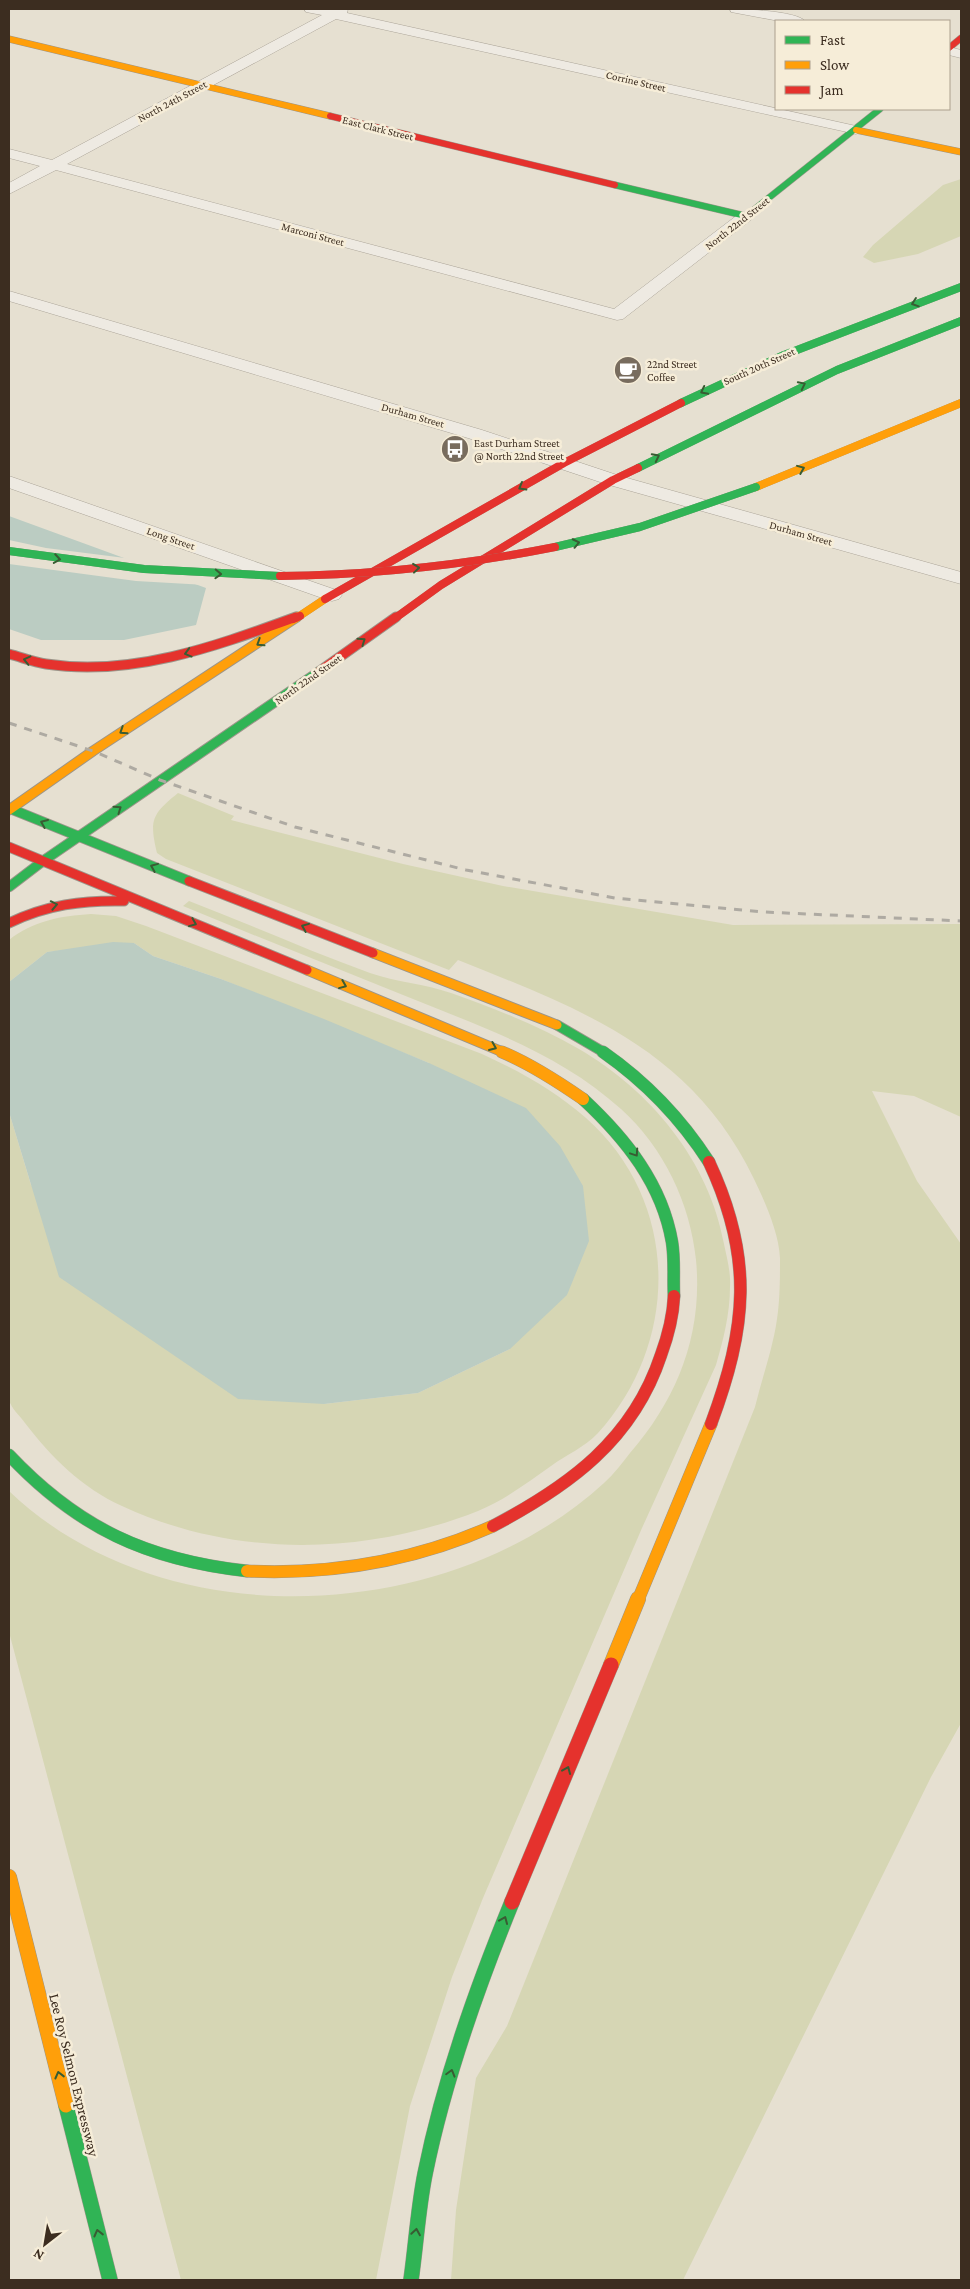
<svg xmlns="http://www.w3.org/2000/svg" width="970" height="2289" font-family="'Crimson Pro',serif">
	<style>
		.green { fill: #d6d6b4 }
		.water { fill: #bbccc2 }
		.pier { fill: #e6e0d1 }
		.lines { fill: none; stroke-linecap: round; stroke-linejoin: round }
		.street-casing { stroke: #aca599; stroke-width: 1 }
		.fast-far4-casing { stroke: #9c958a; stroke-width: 7 }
		.fast-far3-casing { stroke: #9c958a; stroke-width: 8 }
		.fast-far2-casing { stroke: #9c958a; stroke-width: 11 }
		.fast-far1-casing { stroke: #9c958a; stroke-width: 13 }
		.fast-casing { stroke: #9c958a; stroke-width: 16 }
		.slow-far4-casing { stroke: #9c958a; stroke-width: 7 }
		.slow-far3-casing { stroke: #9c958a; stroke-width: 8 }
		.slow-far2-casing { stroke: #9c958a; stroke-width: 11 }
		.slow-far1-casing { stroke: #9c958a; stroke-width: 13 }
		.slow-casing { stroke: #9c958a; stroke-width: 16 }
		.jam-far4-casing { stroke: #9c958a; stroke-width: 7 }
		.jam-far3-casing { stroke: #9c958a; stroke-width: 8 }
		.jam-far2-casing { stroke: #9c958a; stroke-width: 11 }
		.jam-far1-casing { stroke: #9c958a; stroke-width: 13 }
		.jam-casing { stroke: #9c958a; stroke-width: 16 }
		.street { fill: #eeeae2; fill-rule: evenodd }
		.fast-far4 { stroke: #30b455; stroke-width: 6 }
		.fast-far3 { stroke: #30b455; stroke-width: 8 }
		.fast-far2 { stroke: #30b455; stroke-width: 9 }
		.fast-far1 { stroke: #30b455; stroke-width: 12 }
		.fast { stroke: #30b455; stroke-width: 15 }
		.slow-far4 { stroke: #ff9f0a; stroke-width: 6 }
		.slow-far3 { stroke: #ff9f0a; stroke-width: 8 }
		.slow-far2 { stroke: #ff9f0a; stroke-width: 9 }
		.slow-far1 { stroke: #ff9f0a; stroke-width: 12 }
		.slow { stroke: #ff9f0a; stroke-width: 15 }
		.jam-far4 { stroke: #e5322d; stroke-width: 6 }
		.jam-far3 { stroke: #e5322d; stroke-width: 8 }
		.jam-far2 { stroke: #e5322d; stroke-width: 9 }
		.jam-far1 { stroke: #e5322d; stroke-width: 12 }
		.jam { stroke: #e5322d; stroke-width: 15 }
		.rail { stroke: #aeaaa2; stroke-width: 3; stroke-dasharray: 8 8; stroke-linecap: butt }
		.fast-bridge-casing { stroke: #928b80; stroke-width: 8; stroke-linecap: butt }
		.jam-bridge-casing { stroke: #928b80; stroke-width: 8; stroke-linecap: butt }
		.fast-bridge { stroke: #30b455; stroke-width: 8 }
		.jam-bridge { stroke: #e5322d; stroke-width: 8 }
		.oneway { stroke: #385c33 }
		.labels { text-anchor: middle; stroke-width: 5; stroke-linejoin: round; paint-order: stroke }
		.far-street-label { font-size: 11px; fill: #3c2d20; stroke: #f6edd8 }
		.far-poi-label { font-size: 11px; fill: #3c2d20; stroke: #f6edd8; text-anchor: start }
		.near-street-label { font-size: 15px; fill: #3c2d20; stroke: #f6edd8 }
	</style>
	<rect width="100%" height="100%" fill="#e6e0d1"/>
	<path class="green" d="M 961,179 L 961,236 L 918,254 L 874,263 L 863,257 L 873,245 L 943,185 Z
		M 178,793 L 234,816 L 231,820 L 403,864 L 503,886 L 733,925 L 961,924 L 961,1117 L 914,1096 L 872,1091 L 917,1181 L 961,1244 L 961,1723 L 931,1777 L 683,2280 L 451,2280 L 456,2210 L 476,2078 L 507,2026 L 755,1407 C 762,1378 773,1348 777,1319 C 780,1300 780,1277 780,1258 C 779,1233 765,1202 754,1179 C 692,1050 583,1010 458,960 L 449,970 L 166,859 L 157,853 C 149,820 152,814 178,793 Z
		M 189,901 C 249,924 309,951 370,973 C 396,982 425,984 451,993 C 494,1008 539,1026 579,1049 C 651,1091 709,1161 724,1244 C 727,1258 731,1273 730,1287 C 730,1314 723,1341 716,1365 L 642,1528 L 483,1898 L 452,1977 L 410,2106 L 376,2280 L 181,2280 L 9,1632 L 9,1491 C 165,1640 449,1625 604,1483 C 614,1474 622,1463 630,1453 C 678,1398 703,1333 696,1260 C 690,1203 664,1148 621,1109 C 559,1053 484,1028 408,997 C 333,967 258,937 183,906 Z
		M 91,914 L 116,916 L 146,926 L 482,1054 C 519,1071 554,1090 586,1118 C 680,1201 681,1341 598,1433 C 584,1448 567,1454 551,1466 C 528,1482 505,1500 478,1511 C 364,1556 234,1558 122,1506 C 82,1488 51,1457 25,1423 C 20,1416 11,1408 9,1400 C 7,1394 9,1385 9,1378 C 9,1359 9,1340 9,1321 C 9,1251 9,1182 9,1112 L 31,1185 L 324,1404 L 418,1393 L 510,1349 L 429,1063 L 221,979 L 153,956 L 134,943 L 47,952 L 9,982 L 9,940 C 33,921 60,916 91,914 Z"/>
	<path class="water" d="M 9,516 L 206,588 L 196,625 L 124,640 L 41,640 L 9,629 Z
		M 113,942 L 134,943 L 153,956 L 221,979 L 324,1019 L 429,1063 L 526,1108 L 560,1146 L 583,1186 L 589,1241 L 567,1295 L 510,1349 L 418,1393 L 324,1404 L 238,1399 L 59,1277 L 9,1112 L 9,982 L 47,952 Z"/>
	<path class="pier" d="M 9,540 L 46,548 L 133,559 L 206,585 L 136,581 L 9,564 Z"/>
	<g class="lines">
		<defs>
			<path id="street" d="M 304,9 L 348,9 L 347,13 L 856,126 L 863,130 L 856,134 L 336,19 L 67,164 L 614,309 L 740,213 L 752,213 L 754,216 L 752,219 L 623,319 L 617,320 L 56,170 L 9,194 L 9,183 L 40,166 L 9,158 L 9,149 L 52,160 L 322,15 L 306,12 Z
				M 730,9 C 744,9 796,11 805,21 L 779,21 L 731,12 Z
				M 949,47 L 961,50 L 961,58 L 949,55 Z
				M 9,291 L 482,430 L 620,476 L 961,572 L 961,584 L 606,484 L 468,438 L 9,301 Z
				M 9,476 L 339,591 L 342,595 L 339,599 L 332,601 L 325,599 L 9,488 Z"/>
			<path id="fast-far4" d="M 615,185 L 746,216 L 880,109"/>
			<path id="fast-far3" d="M 681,403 L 784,355 L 961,287
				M 638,468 L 837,370 L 961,321"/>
			<path id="fast-far2" d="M 11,809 L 189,881
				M 9,887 L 43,861 L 320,671
				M 557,1025 L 605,1053"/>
			<path id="fast-far1" d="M 603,1052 C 646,1082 680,1117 709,1162
				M 583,1099 C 626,1139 662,1184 672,1242 C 675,1260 673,1278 674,1296
				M 9,1455 C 78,1528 147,1560 247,1571"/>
			<path id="fast" d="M 66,2105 L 110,2280
				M 411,2280 C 416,2245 418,2209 425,2174 C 444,2080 476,1990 512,1902"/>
			<path id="slow-far4" d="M 9,39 L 330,116
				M 856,130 L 961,152"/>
			<path id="slow-far3" d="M 756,487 L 961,403
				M 295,619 L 325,599"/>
			<path id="slow-far2" d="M 9,810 L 93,751 L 297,617
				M 373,953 L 557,1025
				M 307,970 L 505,1053"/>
			<path id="slow-far1" d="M 502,1052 C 531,1064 557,1081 583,1099
				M 247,1571 C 334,1575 414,1561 493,1526
				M 638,1600 L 711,1424"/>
			<path id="slow" d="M 611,1665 L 638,1599
				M 9,1877 L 66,2105"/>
			<path id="jam-far4" d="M 949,48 L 961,38
				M 330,116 L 615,185"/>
			<path id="jam-far3" d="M 325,599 L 564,463 L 681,403
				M 293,619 L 300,616
				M 394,619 L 441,585 L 613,480 L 638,468"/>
			<path id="jam-far2" d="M 9,654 C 21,657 33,662 46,664 C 133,677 216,646 296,617
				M 320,671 L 396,617
				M 9,847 L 307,970
				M 189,881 L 373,953
				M 9,923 C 46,905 83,900 124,901"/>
			<path id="jam-far1" d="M 709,1162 C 754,1258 747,1327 711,1424
				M 493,1526 C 569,1486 633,1440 661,1355 C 668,1336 673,1317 674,1296"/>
			<path id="jam" d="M 512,1902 L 611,1665"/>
		</defs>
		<use href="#street" class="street-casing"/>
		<use href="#fast-far4" class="fast-far4-casing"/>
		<use href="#fast-far3" class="fast-far3-casing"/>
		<use href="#fast-far2" class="fast-far2-casing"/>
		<use href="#fast-far1" class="fast-far1-casing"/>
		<use href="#fast" class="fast-casing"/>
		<use href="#slow-far4" class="slow-far4-casing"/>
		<use href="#slow-far3" class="slow-far3-casing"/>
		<use href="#slow-far2" class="slow-far2-casing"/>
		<use href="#slow-far1" class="slow-far1-casing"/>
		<use href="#slow" class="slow-casing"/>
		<use href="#jam-far4" class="jam-far4-casing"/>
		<use href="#jam-far3" class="jam-far3-casing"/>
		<use href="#jam-far2" class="jam-far2-casing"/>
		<use href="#jam-far1" class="jam-far1-casing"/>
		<use href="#jam" class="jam-casing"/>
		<use href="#street" class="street"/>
		<use href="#fast-far4" class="fast-far4"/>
		<use href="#fast-far3" class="fast-far3"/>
		<use href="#fast-far2" class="fast-far2"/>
		<use href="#fast-far1" class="fast-far1"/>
		<use href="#fast" class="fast"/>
		<use href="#slow-far4" class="slow-far4"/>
		<use href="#slow-far3" class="slow-far3"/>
		<use href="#slow-far2" class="slow-far2"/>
		<use href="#slow-far1" class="slow-far1"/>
		<use href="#slow" class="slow"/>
		<use href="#jam-far4" class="jam-far4"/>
		<use href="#jam-far3" class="jam-far3"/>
		<use href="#jam-far2" class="jam-far2"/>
		<use href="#jam-far1" class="jam-far1"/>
		<use href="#jam" class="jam"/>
		<path class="rail" d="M 9,723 L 93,751 L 160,780 L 295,827 L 466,870 L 615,898 L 764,912 L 961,921"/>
		<defs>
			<path id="fast-bridge" d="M 555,547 L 640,527 L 756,487
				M 9,551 L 144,569 L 280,576"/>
			<path id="jam-bridge" d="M 280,576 C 373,575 464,565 555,547"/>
		</defs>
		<use href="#fast-bridge" class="fast-bridge-casing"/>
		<use href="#jam-bridge" class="jam-bridge-casing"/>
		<use href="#fast-bridge" class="fast-bridge"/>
		<use href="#jam-bridge" class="jam-bridge"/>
	</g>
	<defs><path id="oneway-chevron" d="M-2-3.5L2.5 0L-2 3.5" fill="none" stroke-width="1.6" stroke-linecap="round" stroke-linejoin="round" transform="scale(1.25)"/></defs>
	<g class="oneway">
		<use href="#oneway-chevron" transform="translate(915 303) rotate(161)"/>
		<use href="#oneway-chevron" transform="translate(802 385) rotate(-26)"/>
		<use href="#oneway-chevron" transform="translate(704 391) rotate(153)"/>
		<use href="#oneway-chevron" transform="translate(656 457) rotate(-27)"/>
		<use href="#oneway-chevron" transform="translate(801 469) rotate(-22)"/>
		<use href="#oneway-chevron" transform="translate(522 487) rotate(150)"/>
		<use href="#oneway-chevron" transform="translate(576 543) rotate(-12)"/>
		<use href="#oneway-chevron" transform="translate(57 559) rotate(9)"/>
		<use href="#oneway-chevron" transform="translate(416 568) rotate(-6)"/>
		<use href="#oneway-chevron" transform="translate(218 574) rotate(2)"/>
		<use href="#oneway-chevron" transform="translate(362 641) rotate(-35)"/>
		<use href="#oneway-chevron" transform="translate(260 643) rotate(147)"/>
		<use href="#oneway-chevron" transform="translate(188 653) rotate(165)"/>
		<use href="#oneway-chevron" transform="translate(27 660) rotate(-167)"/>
		<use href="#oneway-chevron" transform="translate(123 731) rotate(147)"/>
		<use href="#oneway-chevron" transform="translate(118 809) rotate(-35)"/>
		<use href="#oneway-chevron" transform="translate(44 823) rotate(-157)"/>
		<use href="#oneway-chevron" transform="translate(154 867) rotate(-158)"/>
		<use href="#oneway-chevron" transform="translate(54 905) rotate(-11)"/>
		<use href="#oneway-chevron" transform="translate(193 923) rotate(22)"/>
		<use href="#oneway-chevron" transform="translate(305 927) rotate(-158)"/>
		<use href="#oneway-chevron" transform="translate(343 985) rotate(22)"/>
		<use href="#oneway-chevron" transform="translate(493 1047) rotate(23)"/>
		<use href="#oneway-chevron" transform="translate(635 1153) rotate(56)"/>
		<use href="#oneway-chevron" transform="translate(567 1770) rotate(-67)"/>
		<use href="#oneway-chevron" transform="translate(504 1920) rotate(-67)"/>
		<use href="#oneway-chevron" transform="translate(451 2073) rotate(-74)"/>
		<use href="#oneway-chevron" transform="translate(59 2075) rotate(-104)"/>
		<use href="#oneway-chevron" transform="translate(416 2232) rotate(-81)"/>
		<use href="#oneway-chevron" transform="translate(98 2233) rotate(-104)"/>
	</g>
	<defs>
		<symbol id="cafe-disc" viewBox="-11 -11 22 22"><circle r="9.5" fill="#786c5e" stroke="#f6edd8"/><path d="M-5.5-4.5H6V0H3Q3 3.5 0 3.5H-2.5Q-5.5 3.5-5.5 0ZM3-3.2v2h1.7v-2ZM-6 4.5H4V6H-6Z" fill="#fff"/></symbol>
		<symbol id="bus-disc" viewBox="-11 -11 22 22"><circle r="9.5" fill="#786c5e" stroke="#f6edd8"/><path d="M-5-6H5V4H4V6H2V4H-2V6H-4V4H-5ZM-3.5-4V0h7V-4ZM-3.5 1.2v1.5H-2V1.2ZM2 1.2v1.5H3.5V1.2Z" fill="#fff"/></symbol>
	</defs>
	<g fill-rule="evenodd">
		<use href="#cafe-disc" x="612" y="354" width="32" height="32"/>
		<use href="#bus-disc" x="439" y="433" width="32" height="32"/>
	</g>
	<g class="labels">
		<g class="far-street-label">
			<text transform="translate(636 81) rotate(13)" y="4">Corrine Street</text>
			<text transform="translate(172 101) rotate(-28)" y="4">North 24th Street</text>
			<text transform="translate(378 128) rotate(14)" y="4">East Clark Street</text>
			<text transform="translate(737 223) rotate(-38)" y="4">North 22nd Street</text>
			<text transform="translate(313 234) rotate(15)" y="4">Marconi Street</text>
			<text transform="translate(759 366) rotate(-24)" y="4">South 20th Street</text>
			<text transform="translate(413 415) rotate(16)" y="4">Durham Street</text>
			<text transform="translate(801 533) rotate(16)" y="4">Durham Street</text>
			<text transform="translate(171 538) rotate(19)" y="4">Long Street</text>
			<text transform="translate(308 679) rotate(-35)" y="4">North 22nd Street</text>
		</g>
		<g class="far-poi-label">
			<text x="647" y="368">22nd Street<tspan x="647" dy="13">Coffee</tspan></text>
			<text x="474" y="447">East Durham Street<tspan x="474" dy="13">@ North 22nd Street</tspan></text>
		</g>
		<g class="near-street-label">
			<text transform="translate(74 2075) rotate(76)" y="5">Lee Roy Selmon Expressway</text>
		</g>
	</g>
	<rect width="970" height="2289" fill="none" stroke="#3c2d20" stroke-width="20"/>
	<rect x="775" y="20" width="175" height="90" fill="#f6edd8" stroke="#aca08e"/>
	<rect x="785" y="36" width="25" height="8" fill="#30b455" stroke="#aca08e"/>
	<text x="820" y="45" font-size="15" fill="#3c2d20">Fast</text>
	<rect x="785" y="61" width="25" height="8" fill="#ff9f0a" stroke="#aca08e"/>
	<text x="820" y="70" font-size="15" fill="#3c2d20">Slow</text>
	<rect x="785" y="86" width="25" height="8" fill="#e5322d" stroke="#aca08e"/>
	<text x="820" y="95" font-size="15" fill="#3c2d20">Jam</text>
	<g transform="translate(45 2244) rotate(211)" stroke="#f6edd8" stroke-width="4" paint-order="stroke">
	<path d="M0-4L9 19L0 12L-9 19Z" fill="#3c2d20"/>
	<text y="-8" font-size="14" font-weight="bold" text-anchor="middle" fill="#3c2d20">N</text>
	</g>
</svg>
